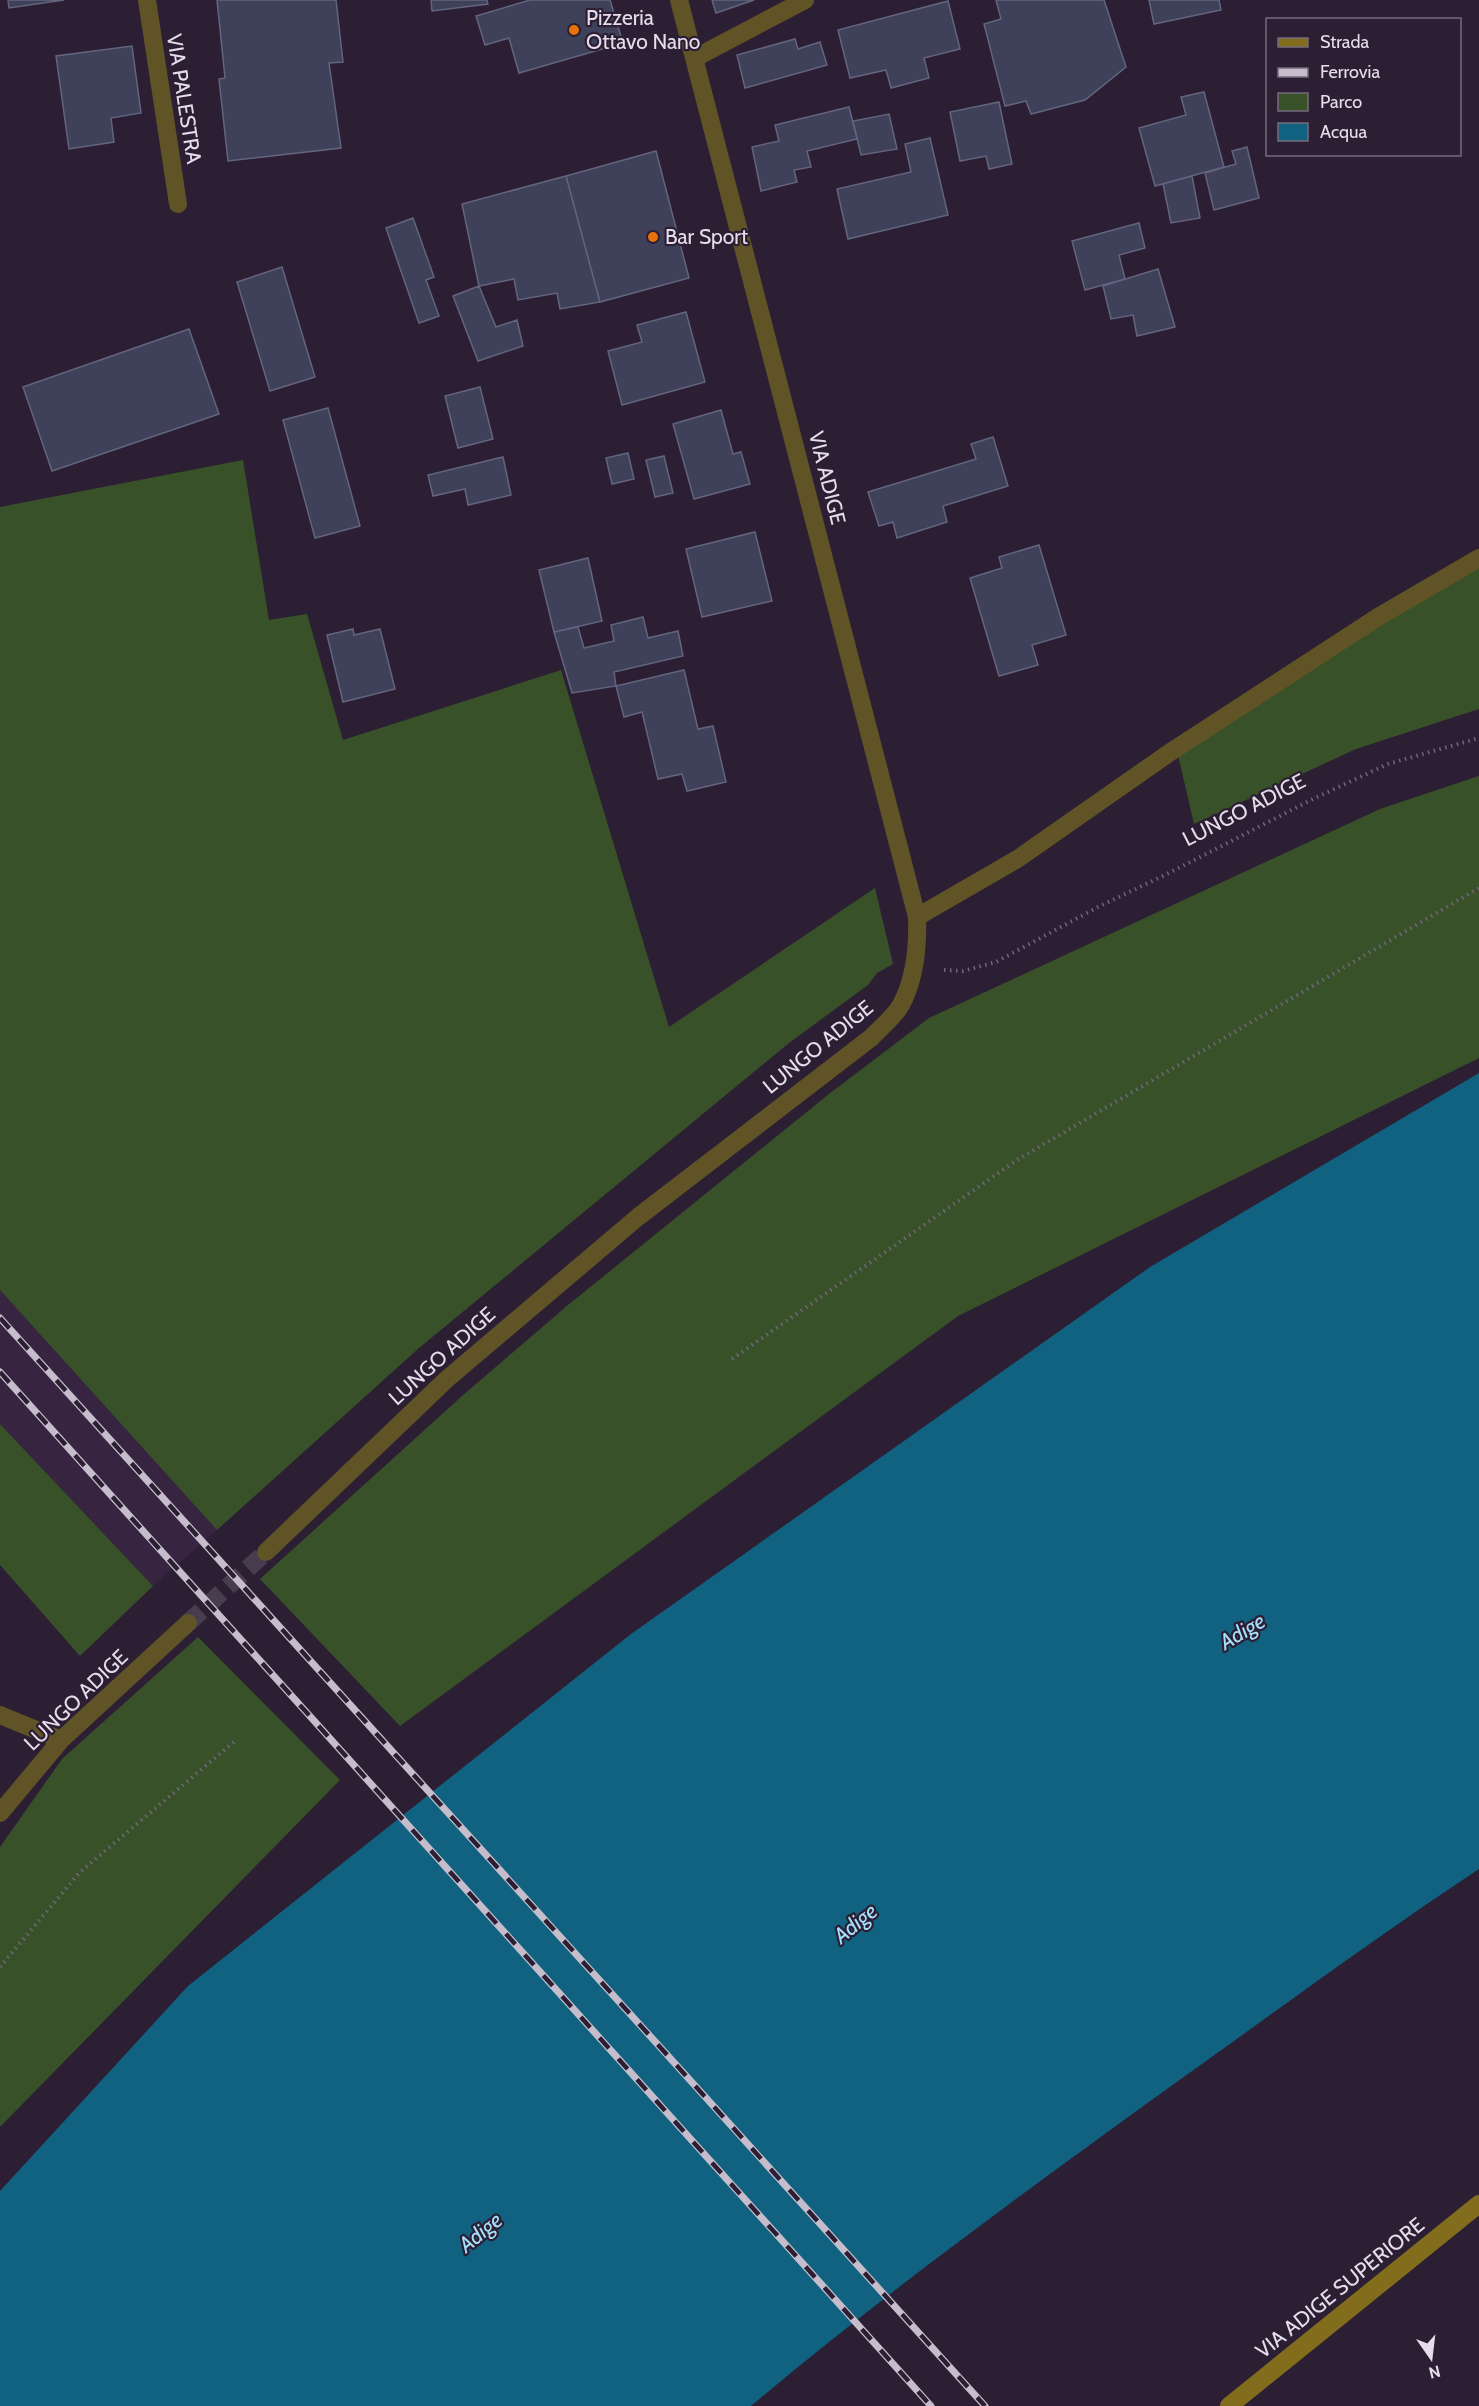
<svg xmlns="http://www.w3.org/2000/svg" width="1479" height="2406" font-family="Cabin,sans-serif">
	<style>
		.built { fill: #362440 }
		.green { fill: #395129 }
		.water { fill: #106280 }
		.building { fill: #3f4059; stroke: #63647f; stroke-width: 1.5 }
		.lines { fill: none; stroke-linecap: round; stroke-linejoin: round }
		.street-tunnel { stroke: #483c4f; stroke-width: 18; stroke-dasharray: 18 9; stroke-linecap: butt }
		.path { stroke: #716679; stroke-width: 4; stroke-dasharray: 1.5 4.5; stroke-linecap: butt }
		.lane { stroke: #605426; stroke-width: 18 }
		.street { stroke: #605426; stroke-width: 18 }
		.secondary { stroke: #826d1c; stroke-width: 18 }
		.rail-casing { stroke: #c6bdcc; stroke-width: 7 }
		.rail { stroke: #2c1f34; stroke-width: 4.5; stroke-dasharray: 14; stroke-linecap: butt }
		.food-dot { fill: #e8710a; stroke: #2c1f34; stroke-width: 2 }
		.labels { text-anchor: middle; stroke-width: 4.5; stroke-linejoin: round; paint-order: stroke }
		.poi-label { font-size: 21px; fill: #e5ddeb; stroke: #2c1f34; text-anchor: start }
		.street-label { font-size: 21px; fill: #e5ddeb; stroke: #2c1f34 }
		.water-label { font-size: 22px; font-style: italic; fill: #a7e0fc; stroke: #2c1f34 }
	</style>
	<rect width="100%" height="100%" fill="#2c1f34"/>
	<path class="built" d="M 0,1290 L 217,1530 L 153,1586 L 0,1424 Z"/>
	<path class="green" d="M 243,460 L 269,620 L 307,614 L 343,740 L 561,670 L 669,1027 L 875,888 L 893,964 L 877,973 L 868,985 L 789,1043 L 419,1348 L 217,1530 L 0,1290 L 0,507 Z
		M 1479,557 L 1479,709 L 1356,749 L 1194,824 L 1175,742 Z
		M 1479,776 L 1479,1058 L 958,1316 L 400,1726 L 260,1579 L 462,1396 L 568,1305 L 829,1094 L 929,1018 L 1380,809 Z
		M 0,1424 L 153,1586 L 80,1656 L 0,1565 Z
		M 198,1637 L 340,1780 L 0,2127 L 0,1847 L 62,1759 Z"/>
	<path class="water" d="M 1479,1073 L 1479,1869 C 1373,1939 1271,2015 1167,2089 C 1026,2191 884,2294 751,2406 L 0,2406 L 0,2191 L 188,1986 L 631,1634 L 1150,1267 Z"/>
	<path class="building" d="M 8,0 L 64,0 L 9,8 Z
		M 217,0 L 336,0 L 343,62 L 329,63 L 341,148 L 228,161 L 219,79 L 225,78 Z
		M 431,0 L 487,0 L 488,4 L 432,11 Z
		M 530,0 L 610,0 L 623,43 L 519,73 L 509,38 L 485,45 L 476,16 Z
		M 712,0 L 754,0 L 716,13 Z
		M 996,0 L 1104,0 L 1126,67 L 1085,100 L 1031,114 L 1026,101 L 1005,106 L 984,24 L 1001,19 Z
		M 1149,0 L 1219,0 L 1221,10 L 1154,24 Z
		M 948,1 L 960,49 L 924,58 L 929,78 L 891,88 L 886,70 L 850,78 L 838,30 Z
		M 795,39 L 798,49 L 820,42 L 827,65 L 745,88 L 737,55 Z
		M 132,46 L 141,113 L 111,118 L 114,142 L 69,149 L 56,56 Z
		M 1204,92 L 1224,167 L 1155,186 L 1139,128 L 1186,115 L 1181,97 Z
		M 999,102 L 1012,164 L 989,169 L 986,156 L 960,161 L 950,112 Z
		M 849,107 L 857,139 L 807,151 L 811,167 L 794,170 L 797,182 L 761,191 L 752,147 L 779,141 L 775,125 Z
		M 889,114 L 897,149 L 861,155 L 853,121 Z
		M 930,138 L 948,215 L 848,239 L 837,189 L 911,172 L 905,144 Z
		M 1247,147 L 1259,198 L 1214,210 L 1205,173 L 1236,164 L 1232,151 Z
		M 656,151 L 689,278 L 600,302 L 566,176 Z
		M 566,176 L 600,302 L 560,309 L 557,293 L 518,300 L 514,279 L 479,286 L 462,204 Z
		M 1192,176 L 1200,218 L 1171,223 L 1163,184 Z
		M 413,218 L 434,277 L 426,280 L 439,316 L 419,323 L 386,228 Z
		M 1139,223 L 1145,248 L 1119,255 L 1125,279 L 1085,290 L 1072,241 Z
		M 282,267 L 315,377 L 270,391 L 237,282 Z
		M 1158,269 L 1175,327 L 1137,336 L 1133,315 L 1111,319 L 1103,286 Z
		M 479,286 L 496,327 L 517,320 L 523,346 L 478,361 L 453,296 Z
		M 686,312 L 705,382 L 622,405 L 608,351 L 642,342 L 637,325 Z
		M 189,329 L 219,414 L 52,471 L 23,387 Z
		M 480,387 L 493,439 L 458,448 L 445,396 Z
		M 328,408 L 360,526 L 315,538 L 283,420 Z
		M 721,410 L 733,454 L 741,452 L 750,484 L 694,499 L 673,424 Z
		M 993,437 L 1008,486 L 943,506 L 947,522 L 897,538 L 893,522 L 879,526 L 868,492 L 976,459 L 971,444 Z
		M 628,453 L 634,479 L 612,484 L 606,458 Z
		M 664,456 L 673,493 L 655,497 L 646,460 Z
		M 503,457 L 511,495 L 468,505 L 465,489 L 433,496 L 428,475 Z
		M 755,532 L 772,601 L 702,617 L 686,549 Z
		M 1039,545 L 1066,635 L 1032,645 L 1038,665 L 999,676 L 970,578 L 1002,568 L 999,557 Z
		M 588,558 L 602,621 L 554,632 L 539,570 Z
		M 643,617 L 648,638 L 678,631 L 683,656 L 614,672 L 616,686 L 572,693 L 554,632 L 578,627 L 584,648 L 614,641 L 611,625 Z
		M 353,629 L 354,635 L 380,629 L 395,689 L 343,702 L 327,635 Z
		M 684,670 L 698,729 L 713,726 L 726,782 L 687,791 L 682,774 L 658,779 L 642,712 L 624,717 L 616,686 Z"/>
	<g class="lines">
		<path class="street-tunnel" d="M 188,1623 L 266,1552"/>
		<path class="path" d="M 944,970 L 963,971 L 996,962 L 1100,906 L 1167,874 L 1315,798 L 1388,764 L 1479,738
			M 732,1359 L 1017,1160 L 1479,888
			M 0,1967 L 79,1873 L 235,1741"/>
		<path class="lane" d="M 917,917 L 1019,858 L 1169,753 L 1378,617 L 1479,558"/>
		<path class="street" d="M 147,0 L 178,204
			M 695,58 L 805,0
			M 266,1552 L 447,1379 L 638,1217 L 872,1037 C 881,1027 894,1017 901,1005 C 915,979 918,946 917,917 L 679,0
			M 0,1715 L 61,1740
			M 0,1813 L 61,1740 L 188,1623"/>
		<path class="secondary" d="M 1229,2406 L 1479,2204"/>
		<defs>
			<path id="rail" d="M 0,1318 L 985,2406
				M 0,1372 L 931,2406"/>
		</defs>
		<use href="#rail" class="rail-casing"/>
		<use href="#rail" class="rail"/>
	</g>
	<g class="food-dot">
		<circle cx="574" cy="30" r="6"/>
		<circle cx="653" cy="237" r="6"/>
	</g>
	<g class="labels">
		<g class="poi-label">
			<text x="586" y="25">Pizzeria<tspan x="586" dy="24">Ottavo Nano</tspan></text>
			<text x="665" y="244">Bar Sport</text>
		</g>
		<g class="street-label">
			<text transform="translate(184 99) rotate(81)" y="7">VIA PALESTRA</text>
			<text transform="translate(827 478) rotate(76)" y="7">VIA ADIGE</text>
			<text transform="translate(1244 810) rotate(-27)" y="7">LUNGO ADIGE</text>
			<text transform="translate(818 1047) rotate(-39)" y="7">LUNGO ADIGE</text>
			<text transform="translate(442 1356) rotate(-42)" y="7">LUNGO ADIGE</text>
			<text transform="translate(76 1700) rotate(-44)" y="7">LUNGO ADIGE</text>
			<text transform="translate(1340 2288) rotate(-39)" y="7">VIA ADIGE SUPERIORE</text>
		</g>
		<g class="water-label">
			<text transform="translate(1242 1631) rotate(-31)" y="8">Adige</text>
			<text transform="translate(855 1923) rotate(-39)" y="8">Adige</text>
			<text transform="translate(480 2232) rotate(-39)" y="8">Adige</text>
		</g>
	</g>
	<rect x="1266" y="18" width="195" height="138" fill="#2c1f34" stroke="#766b7d" stroke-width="1.5"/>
	<rect x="1278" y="38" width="30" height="9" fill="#826d1c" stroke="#766b7d" stroke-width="1.5"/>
	<text x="1320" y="48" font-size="18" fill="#e5ddeb">Strada</text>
	<rect x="1278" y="68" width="30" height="9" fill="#c6bdcc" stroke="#766b7d" stroke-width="1.5"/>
	<text x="1320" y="78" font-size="18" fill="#e5ddeb">Ferrovia</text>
	<rect x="1278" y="93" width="30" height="18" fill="#395129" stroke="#766b7d" stroke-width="1.5"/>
	<text x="1320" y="108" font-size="18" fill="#e5ddeb">Parco</text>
	<rect x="1278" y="123" width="30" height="18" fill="#106280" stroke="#766b7d" stroke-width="1.5"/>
	<text x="1320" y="138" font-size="18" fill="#e5ddeb">Acqua</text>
	<g transform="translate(1431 2358) rotate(166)" stroke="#2c1f34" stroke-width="4.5" paint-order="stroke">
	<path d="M0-4.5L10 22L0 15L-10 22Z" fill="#e5ddeb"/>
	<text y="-9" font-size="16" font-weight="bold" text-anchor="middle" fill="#e5ddeb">N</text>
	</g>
</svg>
